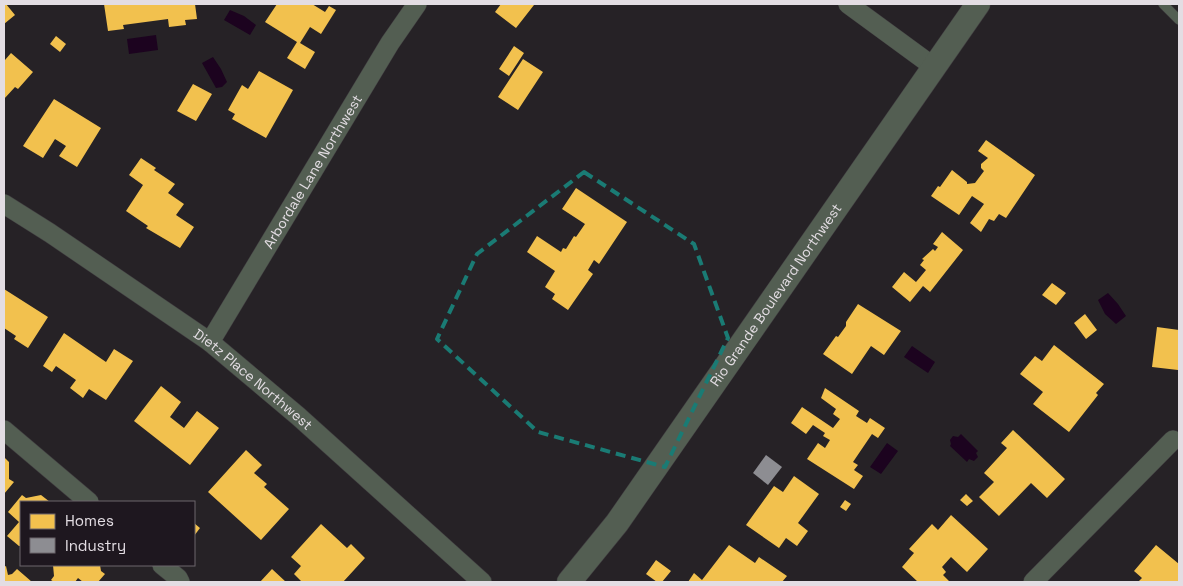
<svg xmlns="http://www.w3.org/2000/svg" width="1183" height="586" font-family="'Space Grotesk',sans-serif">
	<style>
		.water { fill: #1c031f }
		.homes { fill: #f2c14e }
		.industry { fill: #8d8d92 }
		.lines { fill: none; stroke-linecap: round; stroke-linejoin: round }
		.service-casing { stroke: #403d40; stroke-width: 10 }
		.minor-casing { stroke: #403d40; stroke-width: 20 }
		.tertiary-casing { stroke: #403d40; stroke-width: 25 }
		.service { stroke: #535e52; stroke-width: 9 }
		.minor { stroke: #535e52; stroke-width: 19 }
		.tertiary { stroke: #535e52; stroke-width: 24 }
		.marked { fill: none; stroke: #1a7b74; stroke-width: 4; stroke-dasharray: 10 6; stroke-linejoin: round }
		.labels { text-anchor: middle; stroke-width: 5; stroke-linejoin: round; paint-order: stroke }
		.street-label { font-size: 14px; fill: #e3dde3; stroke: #1e171f }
	</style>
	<rect width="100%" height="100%" fill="#262226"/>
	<path class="water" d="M 230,10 L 244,16 L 256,25 L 250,35 L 224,20 Z
		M 156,35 L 158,50 L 129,54 L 127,39 Z
		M 213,57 L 221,69 L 227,82 L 222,87 L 216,88 L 202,63 Z
		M 1108,293 L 1118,304 L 1126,316 L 1116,324 L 1105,314 L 1098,300 Z
		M 912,346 L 935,362 L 928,373 L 904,357 Z
		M 961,434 L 978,451 L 976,453 L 978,457 L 974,461 L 969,459 L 967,462 L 950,446 L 951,444 L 950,440 L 953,436 L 958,437 Z
		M 887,443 L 898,451 L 881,474 L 870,467 Z"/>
	<path class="homes" d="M 4,4 L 6,4 L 15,15 L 4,24 Z
		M 104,4 L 195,4 L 197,19 L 185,20 L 186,25 L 169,27 L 168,19 L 123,25 L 124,29 L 108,31 Z
		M 277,4 L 312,4 L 325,12 L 329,6 L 336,10 L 321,34 L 310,27 L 300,43 L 315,52 L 305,69 L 287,58 L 297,42 L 265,22 Z
		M 501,4 L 532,4 L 534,5 L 516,28 L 495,12 Z
		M 56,36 L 66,44 L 60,52 L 50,44 Z
		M 514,46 L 524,53 L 509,76 L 499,69 Z
		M 11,53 L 33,72 L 18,89 L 15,87 L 4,99 L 4,59 L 5,60 Z
		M 523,59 L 543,72 L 518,110 L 498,97 Z
		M 259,71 L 293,90 L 266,138 L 232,119 L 235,114 L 228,110 L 242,85 L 248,89 Z
		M 193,84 L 212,94 L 196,121 L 177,111 Z
		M 54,99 L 101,128 L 77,167 L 59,156 L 66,146 L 55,139 L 43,158 L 23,146 Z
		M 986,140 L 1035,175 L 1006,218 L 999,214 L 994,221 L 989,219 L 981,232 L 970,223 L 984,204 L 972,196 L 959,215 L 931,196 L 938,186 L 940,187 L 952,170 L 967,182 L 967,184 L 975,183 L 984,171 L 981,168 L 981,164 L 988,158 L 978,151 Z
		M 141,158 L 156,168 L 154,170 L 175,184 L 168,193 L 184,204 L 176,215 L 194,227 L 180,248 L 146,228 L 148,226 L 126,211 L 143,185 L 129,175 Z
		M 576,188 L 627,222 L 599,264 L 594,260 L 588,270 L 593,274 L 568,310 L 552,299 L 555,294 L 545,287 L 555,271 L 527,252 L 537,236 L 561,252 L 563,248 L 566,249 L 574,236 L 576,237 L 585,224 L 562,209 Z
		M 942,232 L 963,250 L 930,292 L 923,286 L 910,302 L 892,287 L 904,272 L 916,282 L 926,270 L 920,265 L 924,260 L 922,259 L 933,249 L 935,251 L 938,247 L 933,244 Z
		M 1052,283 L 1066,293 L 1056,305 L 1042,295 Z
		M 4,289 L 48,317 L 28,348 L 14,339 L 16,336 L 4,328 Z
		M 858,304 L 901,331 L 884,355 L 871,346 L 852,374 L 823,354 L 836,336 L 838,337 L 846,326 L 846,322 Z
		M 1085,314 L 1097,330 L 1086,339 L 1074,323 Z
		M 1157,327 L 1179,330 L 1178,370 L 1152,367 Z
		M 64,333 L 106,362 L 114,349 L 133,361 L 106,400 L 89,389 L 83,398 L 70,388 L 76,380 L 56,366 L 52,372 L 43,366 Z
		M 1054,345 L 1104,384 L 1096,393 L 1098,395 L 1069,432 L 1033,404 L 1043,392 L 1020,374 L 1035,356 L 1042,361 Z
		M 161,386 L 181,402 L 170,417 L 184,428 L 197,411 L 219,428 L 190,465 L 134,421 Z
		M 825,388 L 859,411 L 856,416 L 867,423 L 870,418 L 885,428 L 878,438 L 872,434 L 853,462 L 858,465 L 854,470 L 863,476 L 854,489 L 807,459 L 818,443 L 825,448 L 830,440 L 823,436 L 825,433 L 813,425 L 806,434 L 791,423 L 802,407 L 833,428 L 840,419 L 833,414 L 836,409 L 821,398 Z
		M 1013,430 L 1065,479 L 1047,498 L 1031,483 L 999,516 L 979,497 L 994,482 L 984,473 L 1007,448 L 1001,443 Z
		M 246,450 L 262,465 L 254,473 L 267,484 L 264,487 L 289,509 L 261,540 L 208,492 Z
		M 4,457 L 9,462 L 9,479 L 14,482 L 4,494 Z
		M 794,476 L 819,494 L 798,523 L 808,531 L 797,546 L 786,538 L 779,548 L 746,525 L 774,486 L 783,492 Z
		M 966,494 L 973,501 L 967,506 L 960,500 Z
		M 22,495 L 26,498 L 41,495 L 50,502 L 21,502 L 21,546 L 19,546 L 7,536 L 19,522 L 8,512 Z
		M 845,500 L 851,504 L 846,511 L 840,507 Z
		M 951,515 L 988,549 L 967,572 L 951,557 L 942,567 L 946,572 L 943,575 L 950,582 L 918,582 L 902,567 L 914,553 L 909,549 L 932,524 L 938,530 Z
		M 194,523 L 200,528 L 194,536 Z
		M 321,524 L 347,548 L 351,544 L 365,558 L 343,582 L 302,582 L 294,574 L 301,566 L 291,557 Z
		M 729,545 L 755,563 L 759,557 L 787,576 L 782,582 L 688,582 L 694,573 L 702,580 Z
		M 1156,545 L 1179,564 L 1179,582 L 1138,582 L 1142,578 L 1134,571 Z
		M 656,560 L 671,571 L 662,582 L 657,582 L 646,574 Z
		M 53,565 L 100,565 L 101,571 L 105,574 L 98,582 L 83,582 L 78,578 L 75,582 L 54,582 L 51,580 L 54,576 Z
		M 6,566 L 8,575 L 12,574 L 17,569 L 32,582 L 4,582 L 4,567 Z
		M 272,569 L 286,582 L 260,582 Z"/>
	<path class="industry" d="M 766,455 L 782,467 L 768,485 L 753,473 Z"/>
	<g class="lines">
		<defs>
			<path id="service" d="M 1163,4 L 1179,20"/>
			<g id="minor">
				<path d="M 848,4 L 934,67"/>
				<path id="s1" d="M 4,204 L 50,233 L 210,342 L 298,416 L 482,582"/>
				<path id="s2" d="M 210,342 L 390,43 L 417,4"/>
				<path d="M 4,430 L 89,502"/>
				<path d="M 162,565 L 178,578 L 180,582"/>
				<path d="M 1033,582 L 1173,440"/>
			</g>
			<g id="tertiary">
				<path id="s3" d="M 569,582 L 617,523 L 978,4"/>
			</g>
		</defs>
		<use href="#service" class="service-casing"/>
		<use href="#minor" class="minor-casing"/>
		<use href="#tertiary" class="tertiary-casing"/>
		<use href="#service" class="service"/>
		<use href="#minor" class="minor"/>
		<use href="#tertiary" class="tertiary"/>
	</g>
	<path class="marked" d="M 584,172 L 694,244 L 728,338 L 665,467 L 538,432 L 437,339 L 477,254 Z"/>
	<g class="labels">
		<g class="street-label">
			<text dy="5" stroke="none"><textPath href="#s2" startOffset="199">Arbordale Lane Northwest</textPath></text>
			<text dy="5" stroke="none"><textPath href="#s3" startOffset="354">Rio Grande Boulevard Northwest</textPath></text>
			<text dy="5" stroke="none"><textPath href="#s1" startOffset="305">Dietz Place Northwest</textPath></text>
		</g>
	</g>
	<rect width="1183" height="586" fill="none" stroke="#e3dde3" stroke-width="10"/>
	<rect x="20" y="501" width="175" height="65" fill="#1e171f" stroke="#6d666d"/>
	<rect x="30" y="514" width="25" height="15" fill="#f2c14e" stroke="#6d666d"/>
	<text x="65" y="526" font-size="15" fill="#e3dde3">Homes</text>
	<rect x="30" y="538" width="25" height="15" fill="#8d8d92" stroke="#6d666d"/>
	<text x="65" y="551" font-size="15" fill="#e3dde3">Industry</text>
</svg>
